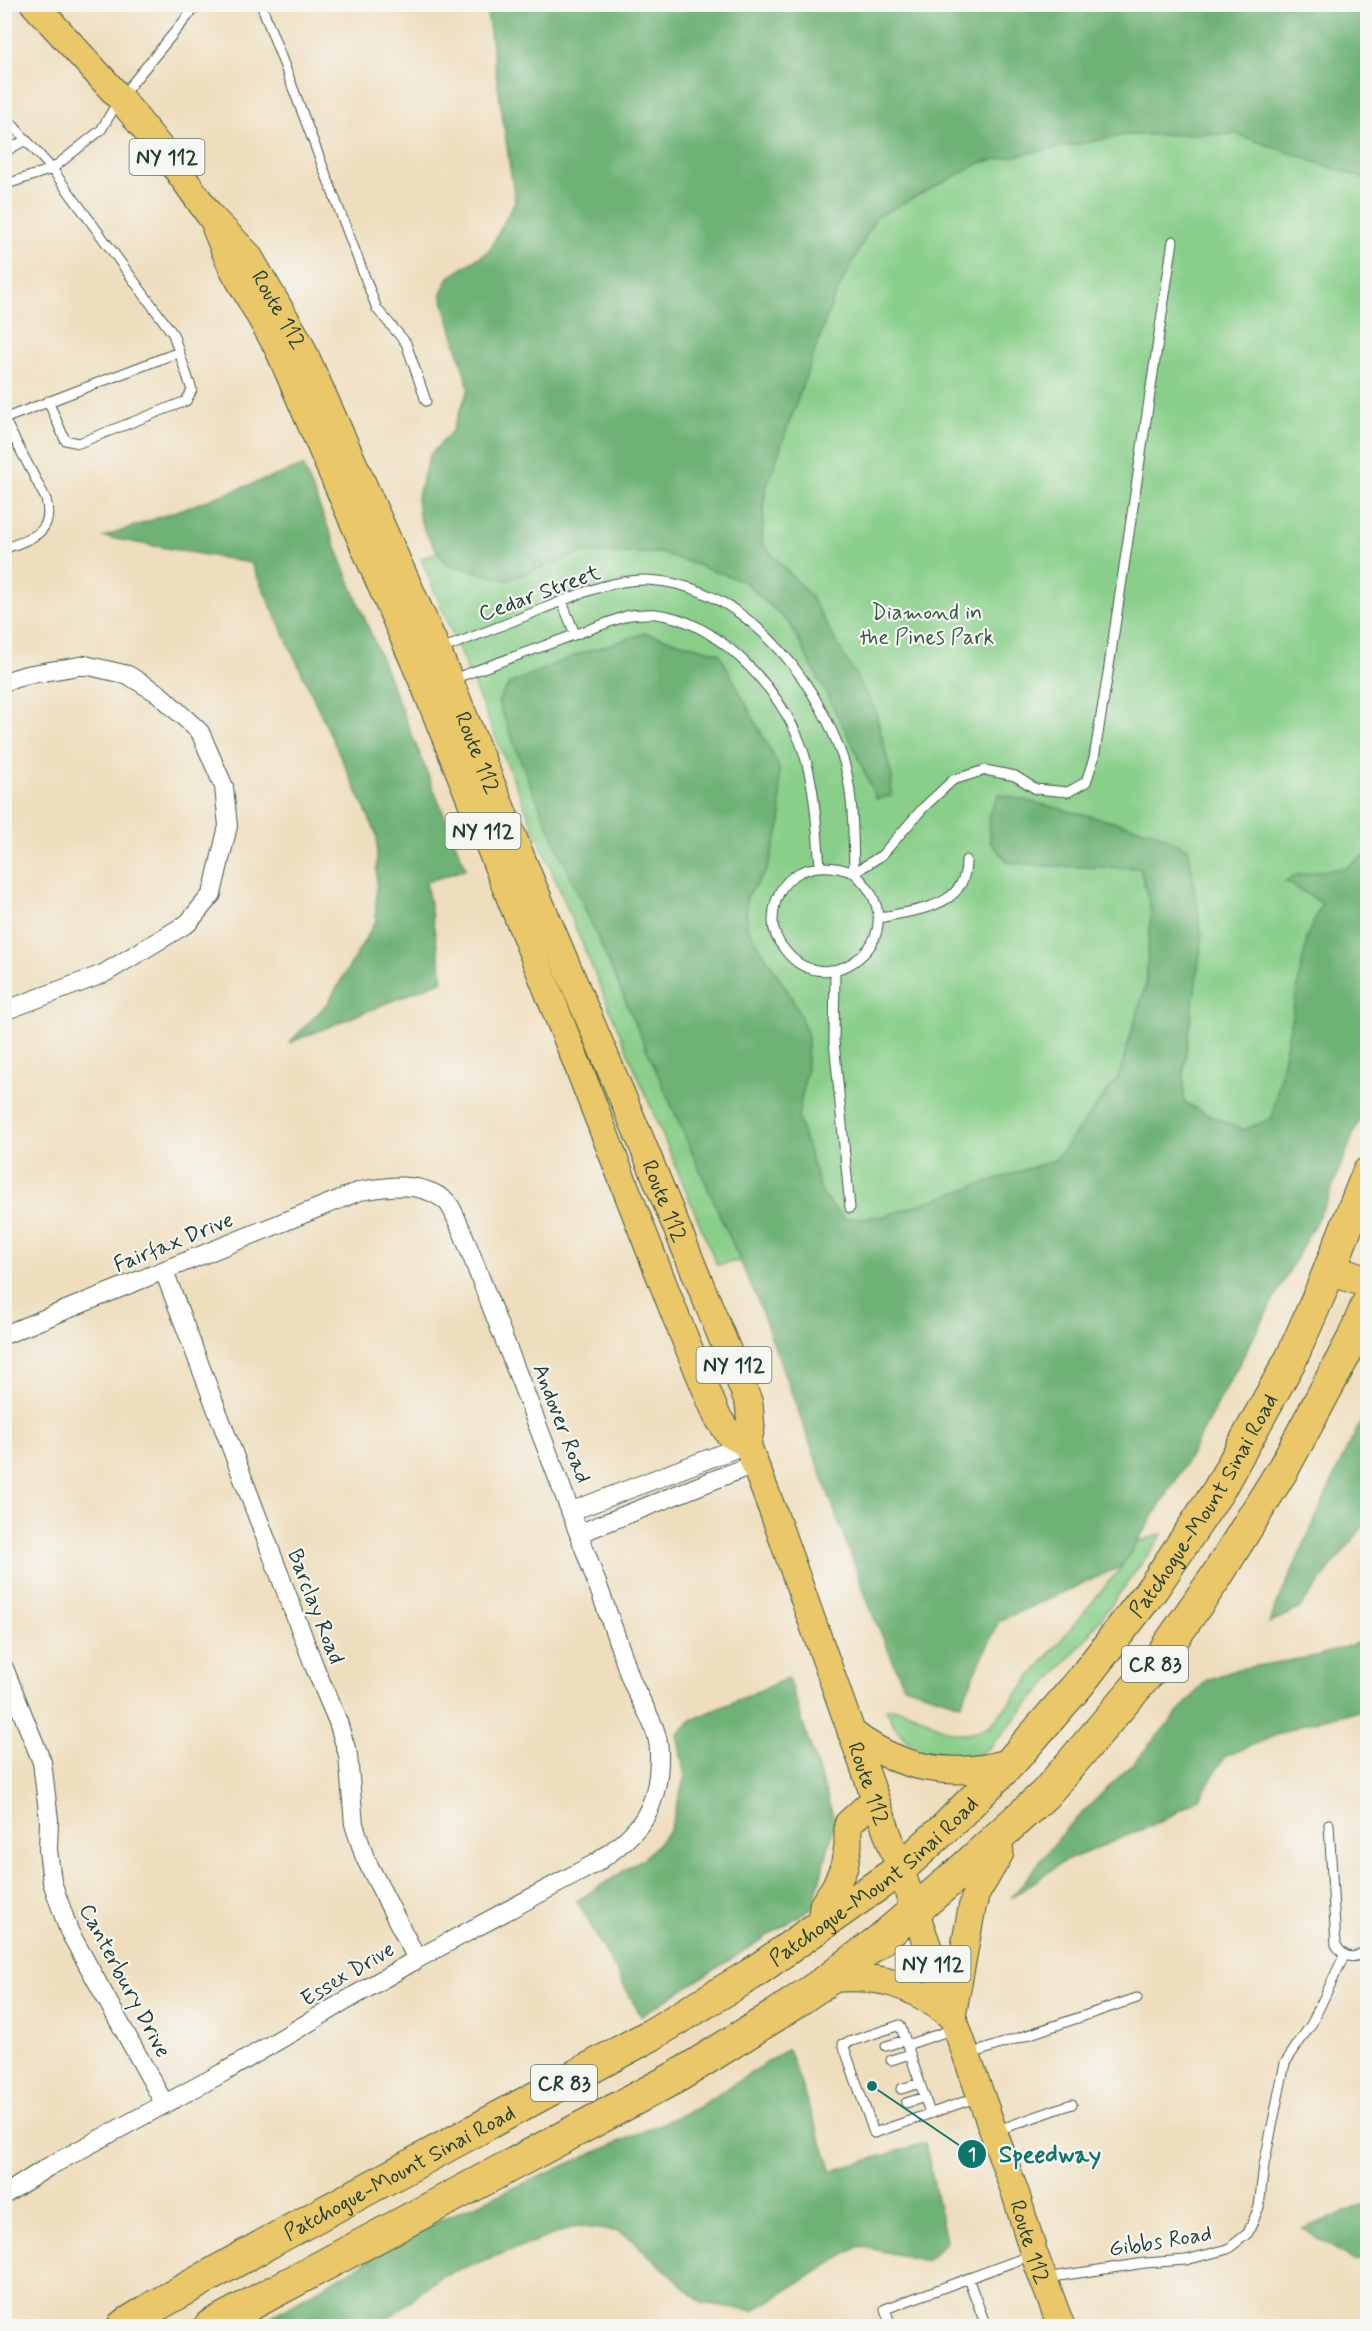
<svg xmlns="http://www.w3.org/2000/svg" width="1372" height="2331" font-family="Mynerve,sans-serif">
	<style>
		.green { fill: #89cf8a; stroke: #54865f; stroke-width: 1.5 }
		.forest { fill: #6eb276; stroke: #467855; stroke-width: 1.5 }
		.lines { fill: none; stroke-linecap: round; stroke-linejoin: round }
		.lane-casing { stroke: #3e5549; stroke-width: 11 }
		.street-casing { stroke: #3e5549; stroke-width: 20 }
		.primary-casing { stroke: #3e5549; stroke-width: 29 }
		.highway-casing { stroke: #3e5549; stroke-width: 34 }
		.lane { stroke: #fff; stroke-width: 9 }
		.street { stroke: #fff; stroke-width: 18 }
		.primary { stroke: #eac769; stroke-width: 27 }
		.highway { stroke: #eac769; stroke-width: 32 }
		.labels { text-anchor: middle; stroke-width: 4.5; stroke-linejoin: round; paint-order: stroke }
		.shield { fill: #f6f6f2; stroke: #60746d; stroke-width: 1.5 }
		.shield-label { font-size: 21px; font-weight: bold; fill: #1f3d34 }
		.street-label { font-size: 22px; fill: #1f3d34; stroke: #f6f6f2 }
		.park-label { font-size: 22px; fill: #345a45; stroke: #f6f6f2 }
		.leader { fill: none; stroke: #0f766e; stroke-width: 2 }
		.callout-dot { fill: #0f766e; stroke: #f6f6f2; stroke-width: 2 }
		.mark-label { font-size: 18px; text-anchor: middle; font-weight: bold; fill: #fff }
		.callout-label { font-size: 24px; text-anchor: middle; font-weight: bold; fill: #0f766e; stroke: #f6f6f2; stroke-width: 4.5; stroke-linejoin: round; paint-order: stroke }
	</style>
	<rect width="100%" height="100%" fill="#f6f6f2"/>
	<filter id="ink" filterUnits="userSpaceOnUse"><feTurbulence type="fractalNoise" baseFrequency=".0167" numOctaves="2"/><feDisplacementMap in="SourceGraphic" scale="12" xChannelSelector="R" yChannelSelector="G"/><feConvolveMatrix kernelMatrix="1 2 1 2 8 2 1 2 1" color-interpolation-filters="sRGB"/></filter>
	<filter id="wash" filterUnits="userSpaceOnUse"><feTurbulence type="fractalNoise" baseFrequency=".008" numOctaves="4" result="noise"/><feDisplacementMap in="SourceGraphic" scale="24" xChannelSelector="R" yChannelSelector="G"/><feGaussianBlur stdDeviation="1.35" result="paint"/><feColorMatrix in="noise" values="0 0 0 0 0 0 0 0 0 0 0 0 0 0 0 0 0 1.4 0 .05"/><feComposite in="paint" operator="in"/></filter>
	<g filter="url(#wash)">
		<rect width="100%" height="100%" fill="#efdebd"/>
		<path class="green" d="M 897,38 L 1367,109 L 1368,1075 L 1343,1157 L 717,1265 L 421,559 L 476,534 Z
			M 1163,1534 L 1082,1644 L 989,1748 L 969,1759 L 923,1760 L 926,1753 C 905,1743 894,1729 886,1708 C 931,1708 945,1752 992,1724 L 1122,1566 L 1137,1542 Z"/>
		<path class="forest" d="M 486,5 L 1367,5 L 1367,180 L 1236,134 L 1126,135 L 982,162 L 876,217 L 833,300 L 765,491 L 762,543 L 810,596 L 875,710 L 892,777 L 891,796 L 876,799 L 852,743 L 790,624 L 743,581 L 662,553 L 581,553 L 507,580 L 446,564 L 425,532 L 419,516 L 417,498 L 430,455 L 452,431 L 469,388 L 441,293 L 449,277 L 489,251 L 515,201 Z
			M 303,466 L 466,869 L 426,882 L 443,980 L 289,1043 L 328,1003 L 376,921 L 377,835 L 251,563 L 104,537 Z
			M 645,633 L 719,653 L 779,767 L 781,823 L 767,870 L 746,898 L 747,927 L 789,993 L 799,1012 L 808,1036 L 807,1067 L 798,1118 L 822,1194 L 844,1219 L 884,1216 L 1055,1160 L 1118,1078 L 1146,984 L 1151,911 L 1140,868 L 1048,866 L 1008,862 L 990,842 L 989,814 L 999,794 L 1155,832 L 1189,850 L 1202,939 L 1184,1068 L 1184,1102 L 1206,1114 L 1244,1130 L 1272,1118 L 1308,934 L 1322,903 L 1285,881 L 1298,875 L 1347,867 L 1367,854 L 1367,1100 L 1327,1201 L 1179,1475 L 1122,1566 L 999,1621 L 961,1704 L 904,1686 L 872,1613 L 759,1304 L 529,782 L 498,702 L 509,684 L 576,655 Z
			M 1367,1410 L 1367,1521 L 1299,1609 L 1269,1623 L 1343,1457 Z
			M 1367,1640 L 1367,1709 L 1303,1724 L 1224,1757 L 1200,1798 L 1162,1821 L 1063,1862 L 1011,1898 L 1067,1828 L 1136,1760 L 1207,1680 L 1238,1669 L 1317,1656 Z
			M 788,1678 L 835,1822 L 813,1907 L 641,2016 L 577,1901 L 644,1858 L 670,1830 L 685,1776 L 677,1735 L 692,1720 Z
			M 788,2049 L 832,2171 L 925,2143 L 946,2241 L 926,2261 L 859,2246 L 753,2311 L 702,2303 L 631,2239 L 620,2232 L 577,2226 L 441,2276 L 379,2326 L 255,2326 L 429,2225 L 697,2108 Z
			M 1367,2203 L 1367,2260 L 1353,2260 L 1303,2229 Z"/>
	</g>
	<g filter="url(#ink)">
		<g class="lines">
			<defs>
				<path id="lane" d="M 261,4 L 377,309 L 406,343 L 426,401
					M 4,115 L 52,169 L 101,130 L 120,98 L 198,4
					M 4,152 L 26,140
					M 4,185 L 52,169 L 173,334 L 179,352 L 6,418 L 4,416
					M 48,401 L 65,440 L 79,443 L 186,401 L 192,390 L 179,352
					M 4,419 L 46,499 C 55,534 31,538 4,549
					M 562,602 L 575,634
					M 441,649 C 475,636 509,623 542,609 C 575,596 611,579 647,580 C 741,584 813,673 842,756 C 854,790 853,836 854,873 C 923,935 827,1007 785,950 C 778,942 773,932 773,921 C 774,873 813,857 854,873
					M 450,680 L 629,615 C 638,615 648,613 656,614 C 716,621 773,683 797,735 C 815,775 816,822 820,866
					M 854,873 L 882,855 L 923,808 L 953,780 L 985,770 L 1015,776 L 1036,789 L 1068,792 L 1086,782 L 1094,758 L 1108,673 L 1173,241
					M 879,918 C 916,909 967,909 966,860
					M 835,970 L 834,1041 L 850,1208
					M 1329,1824 L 1336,1945 C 1345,1960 1356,1960 1368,1948
					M 954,2029 L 907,2045 L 900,2025 L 843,2044 L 874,2133 L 978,2097
					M 907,2045 L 930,2113
					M 886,2046 L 905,2040
					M 968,2055 L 1137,1998
					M 891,2060 L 910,2054
					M 901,2089 L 920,2083
					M 906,2103 L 925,2097
					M 995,2131 L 1072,2104
					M 968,2278 L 986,2326
					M 1045,2278 L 1145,2263 L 1186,2260 L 1228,2249 L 1248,2233 L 1259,2207 L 1264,2165 L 1285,2063 L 1312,2023 L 1344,1956
					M 891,2326 L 885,2309 L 1032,2255"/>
				<path id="street" d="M 4,682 L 26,675 L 85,665 L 128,675 L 159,694 L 200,732 L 224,787 L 228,826 L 212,894 L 188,923 L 103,974 L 4,1011
					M 164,1271 L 315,1668 L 338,1722 L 348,1755 L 354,1824 L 365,1858 L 417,1959
					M 4,1335 L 360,1191 C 390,1186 421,1181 446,1201 C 453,1207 457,1222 462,1231 C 517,1373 574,1515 624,1659 C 627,1667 629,1676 633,1684 C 642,1705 659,1728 659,1752 C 660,1810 641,1831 596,1863 L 417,1959 L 226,2071 L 48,2167 L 4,2195
					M 572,1511 L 747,1444
					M 580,1533 L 754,1464
					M 4,1668 L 42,1762 L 49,1820 L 48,1850 L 52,1882 L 69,1931 L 164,2103"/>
				<g id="primary">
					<path id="s1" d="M 34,4 L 120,98 L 176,168 L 211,217 L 248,255 L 299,342 L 437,650 L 532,884 L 641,1141 L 749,1403 L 751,1428 L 747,1444 L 774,1514 L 1016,2195 L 1034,2254 L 1061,2326"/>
					<path d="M 216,229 L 231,265 L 278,348 L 426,689 L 578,1066 L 676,1317 L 717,1416 L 729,1434 L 747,1444"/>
					<path d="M 851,1732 C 898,1769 953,1779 1011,1762"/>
					<path d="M 821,1925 L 823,1905 L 835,1887 L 844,1867 L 848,1846 L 848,1824 L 874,1800"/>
					<path d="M 829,1979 C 879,1974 913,1984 952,2017"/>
					<path d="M 952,2016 L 972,1908 L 976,1894 L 1000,1853 L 998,1837"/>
				</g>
				<g id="highway">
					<path d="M 1330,1269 L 1368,1282"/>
					<path id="s2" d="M 123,2326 L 157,2305 L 275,2239 L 651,2035 L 750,1975 L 899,1870 L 945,1828 L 1011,1762 L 1078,1685 L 1153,1588 L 1218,1491 L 1291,1359 L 1321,1291 L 1368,1173"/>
					<path d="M 210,2326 L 678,2076 L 776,2015 L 829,1979 L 880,1940 L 953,1878 L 1045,1794 L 1151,1670 L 1216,1577 L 1283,1469 L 1353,1339 L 1368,1303"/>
				</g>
			</defs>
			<use href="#lane" class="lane-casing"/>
			<use href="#street" class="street-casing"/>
			<use href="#primary" class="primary-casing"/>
			<use href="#highway" class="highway-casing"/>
			<use href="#lane" class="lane"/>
			<use href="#street" class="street"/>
			<use href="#primary" class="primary"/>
			<use href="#highway" class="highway"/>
		</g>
	</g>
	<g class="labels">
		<g class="shield">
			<rect x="129.5" y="139" width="75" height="36" rx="4.5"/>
			<rect x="445.5" y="813" width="75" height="36" rx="4.5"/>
			<rect x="696.5" y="1347" width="75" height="36" rx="4.5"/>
			<rect x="1122" y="1646" width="66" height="36" rx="4.5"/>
			<rect x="895.5" y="1946" width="75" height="36" rx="4.5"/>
			<rect x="531" y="2065" width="66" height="36" rx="4.5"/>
		</g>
		<g class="shield-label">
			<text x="167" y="164">NY 112</text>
			<text x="483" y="838">NY 112</text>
			<text x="734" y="1372">NY 112</text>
			<text x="1155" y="1671">CR 83</text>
			<text x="933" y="1971">NY 112</text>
			<text x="564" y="2090">CR 83</text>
		</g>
		<g class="street-label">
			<text dy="8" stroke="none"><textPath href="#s1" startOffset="393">Route 112</textPath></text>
			<text transform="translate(539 592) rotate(-20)" y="8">Cedar Street</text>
			<text dy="8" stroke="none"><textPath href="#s1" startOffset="879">Route 112</textPath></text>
			<text dy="8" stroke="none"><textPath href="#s1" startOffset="1365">Route 112</textPath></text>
			<text transform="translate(173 1241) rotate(-22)" y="8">Fairfax Drive</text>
			<text transform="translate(563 1423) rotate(69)" y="8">Andover Road</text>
			<text dy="8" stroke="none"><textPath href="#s2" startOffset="1378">Patchogue-Mount Sinai Road</textPath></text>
			<text transform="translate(317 1606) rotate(69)" y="8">Barclay Road</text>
			<text dy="8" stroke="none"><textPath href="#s1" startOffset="1986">Route 112</textPath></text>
			<text dy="8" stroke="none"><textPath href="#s2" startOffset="874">Patchogue-Mount Sinai Road</textPath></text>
			<text transform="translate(347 1973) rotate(-31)" y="8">Essex Drive</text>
			<text transform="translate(126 1980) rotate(62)" y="8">Canterbury Drive</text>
			<text dy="8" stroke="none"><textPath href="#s2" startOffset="316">Patchogue-Mount Sinai Road</textPath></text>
			<text transform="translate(1160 2240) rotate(-9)" y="8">Gibbs Road</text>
			<text dy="8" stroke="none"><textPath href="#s1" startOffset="2472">Route 112</textPath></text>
		</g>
		<g class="park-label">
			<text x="927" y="619">Diamond in<tspan x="927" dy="25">the Pines Park</tspan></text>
		</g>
	</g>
	<path class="leader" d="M872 2086L972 2154"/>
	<g class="callout-dot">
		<circle cx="872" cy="2086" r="6"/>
		<circle cx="972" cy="2154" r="15"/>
	</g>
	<g class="mark-label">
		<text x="972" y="2160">1</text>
	</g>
	<g class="callout-label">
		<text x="1050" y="2162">Speedway</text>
	</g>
	<rect width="1372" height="2331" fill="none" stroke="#f6f6f2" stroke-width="24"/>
</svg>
